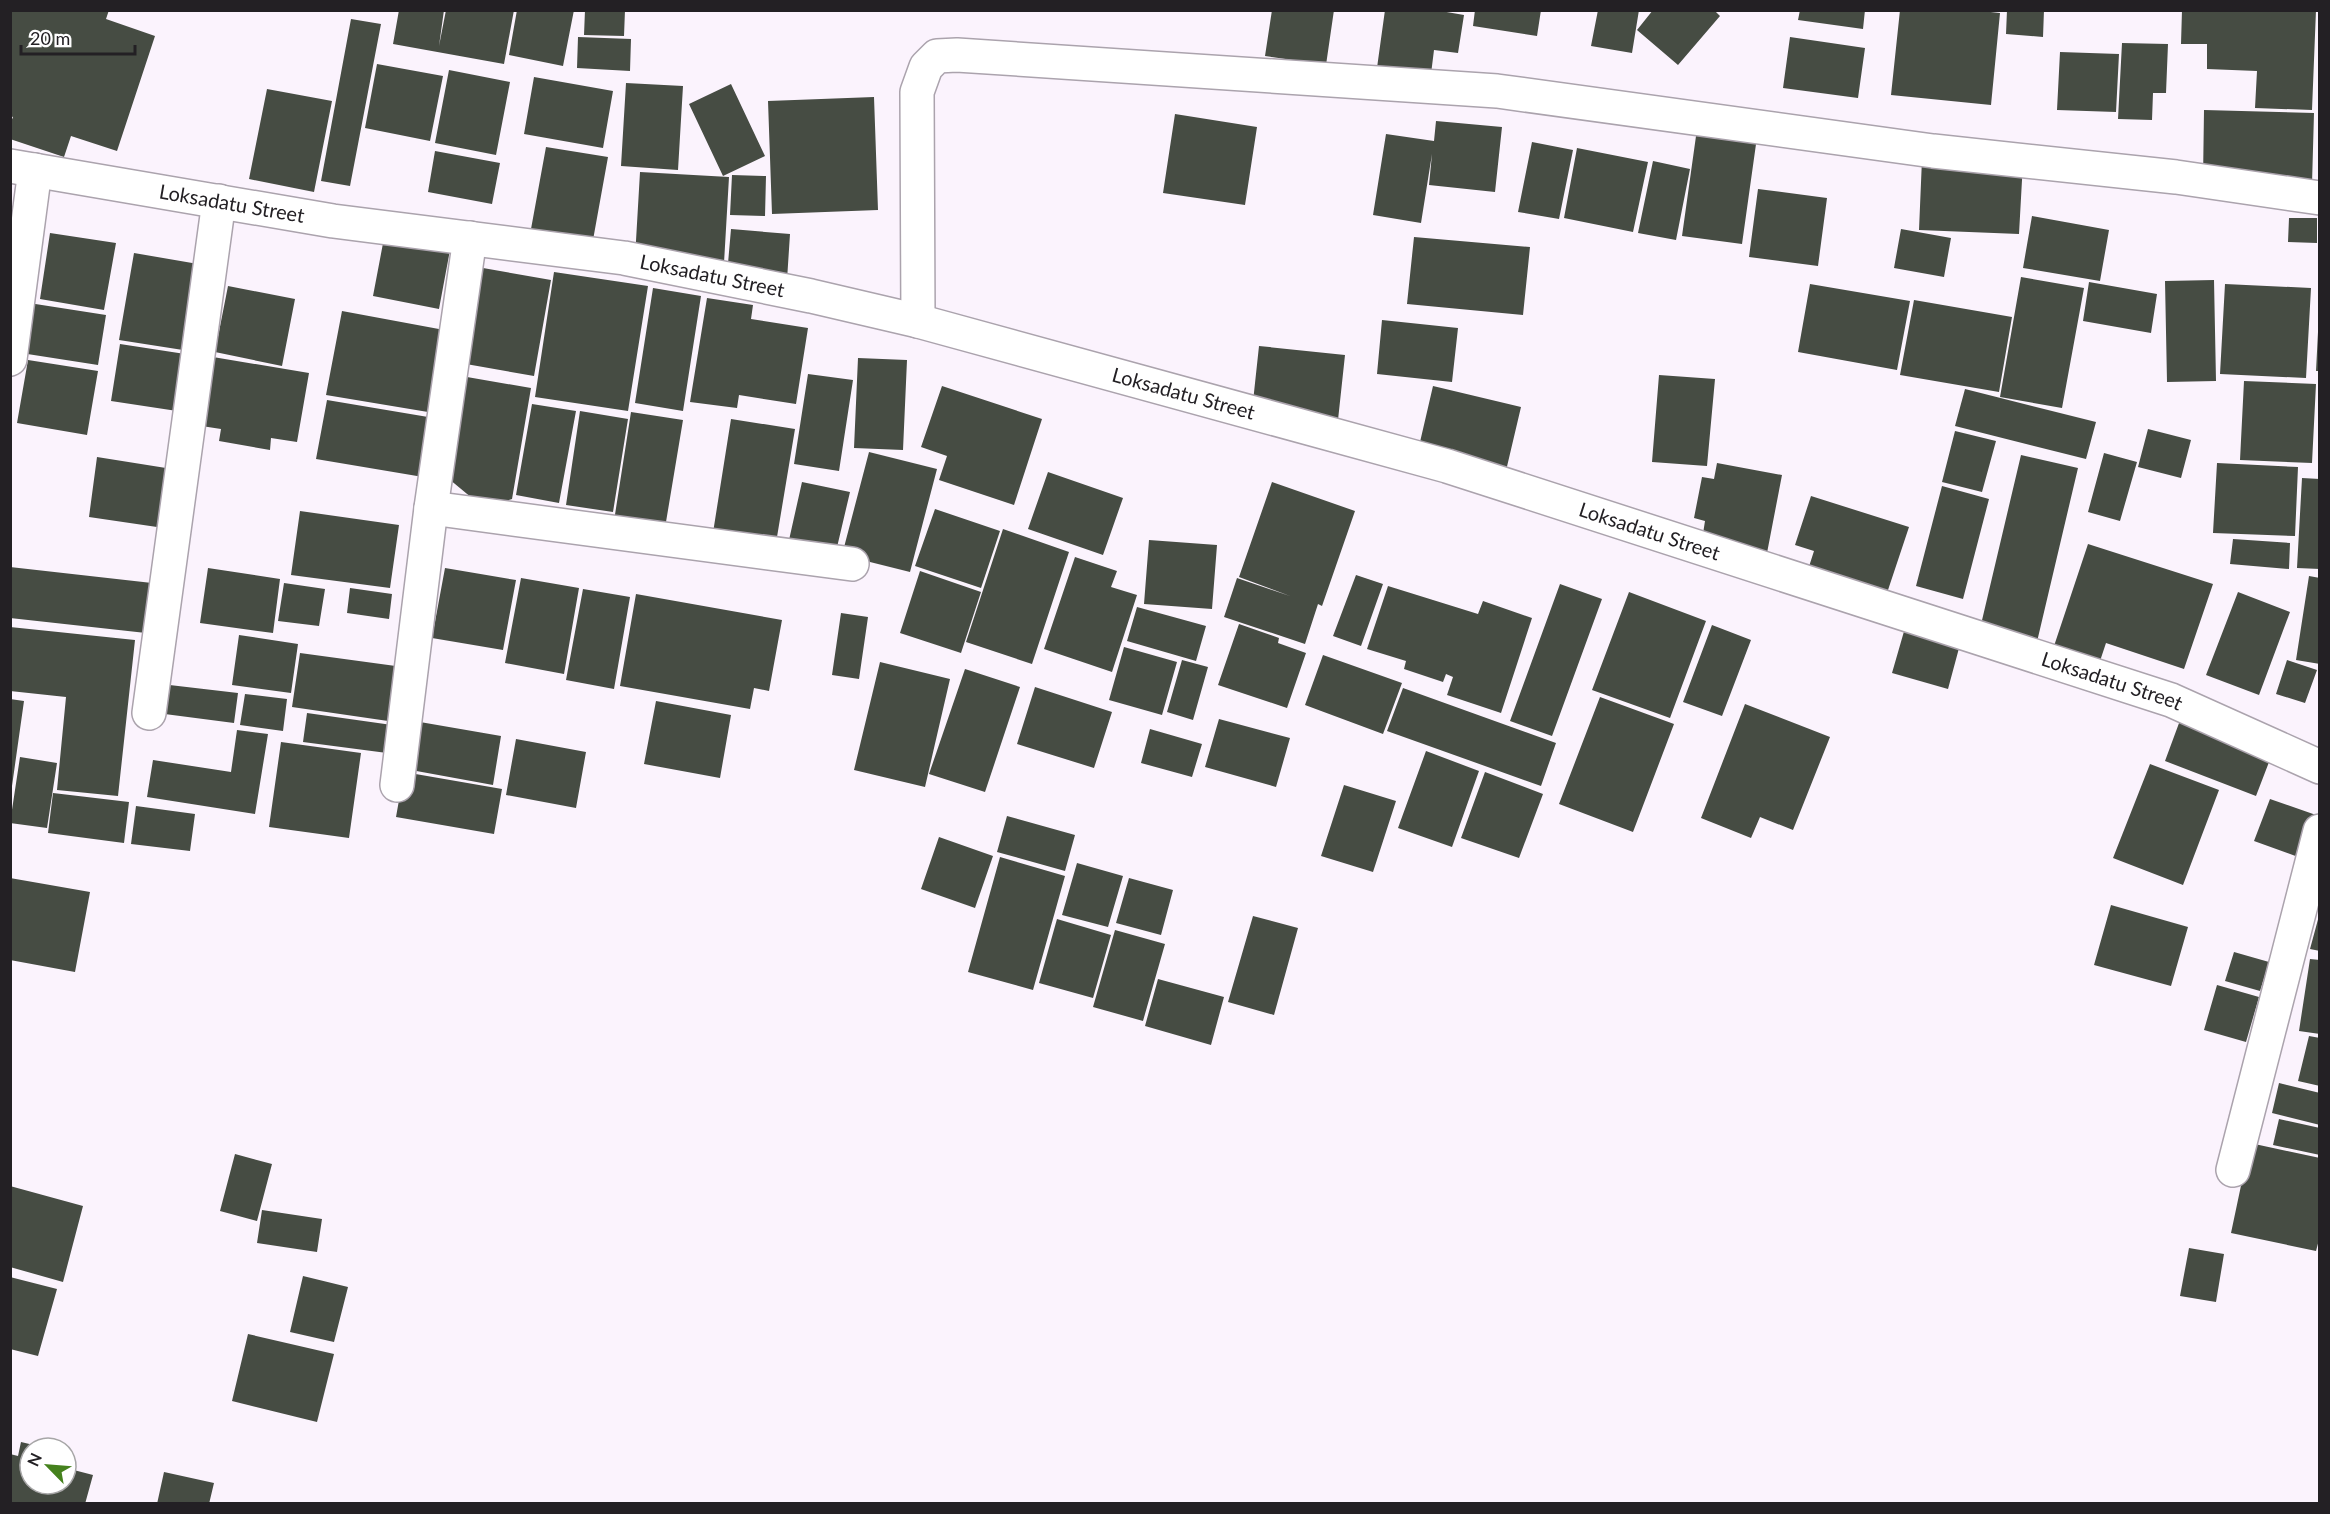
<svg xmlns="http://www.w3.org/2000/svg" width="2330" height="1514" font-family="Lato,sans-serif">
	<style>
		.building { fill: #464c43 }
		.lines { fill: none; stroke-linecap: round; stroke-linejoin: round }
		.minor-casing { stroke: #aba3ad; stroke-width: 36 }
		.minor { stroke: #fff; stroke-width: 33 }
		.labels { text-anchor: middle; stroke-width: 6; stroke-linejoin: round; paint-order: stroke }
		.street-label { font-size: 20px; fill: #232024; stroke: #fff }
	</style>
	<rect width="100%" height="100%" fill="#fbf3fd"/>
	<path class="building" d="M 10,10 L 109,10 L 106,19 L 155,36 L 117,151 L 71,136 L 64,157 L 10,139 L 10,124 L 13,117 L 10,116 Z
		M 399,10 L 444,10 L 439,46 L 446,10 L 514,10 L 504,64 L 393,44 Z
		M 517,10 L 574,10 L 563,66 L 509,55 Z
		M 585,10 L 625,10 L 624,36 L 584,35 Z
		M 1272,10 L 1334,10 L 1326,65 L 1265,56 Z
		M 1385,10 L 1435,10 L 1464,15 L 1458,53 L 1434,50 L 1430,82 L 1376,75 Z
		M 1475,10 L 1541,10 L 1537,36 L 1473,26 Z
		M 1598,10 L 1639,10 L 1632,53 L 1591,46 Z
		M 1653,10 L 1714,10 L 1720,16 L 1678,65 L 1637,30 Z
		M 1800,10 L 1865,10 L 1863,29 L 1798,20 Z
		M 1900,10 L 1972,10 L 2000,13 L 1991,105 L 1891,95 Z
		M 2007,10 L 2044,10 L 2043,37 L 2006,34 Z
		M 2182,10 L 2316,10 L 2312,110 L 2255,108 L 2257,71 L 2207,69 L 2207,44 L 2181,44 Z
		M 351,19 L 381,24 L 350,186 L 321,181 Z
		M 578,37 L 631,39 L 630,71 L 577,68 Z
		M 1790,37 L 1865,48 L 1858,98 L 1783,88 Z
		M 2122,43 L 2168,44 L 2166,93 L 2153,93 L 2152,120 L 2118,119 Z
		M 2060,52 L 2119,54 L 2116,112 L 2057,110 Z
		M 377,64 L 443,76 L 430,141 L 365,128 Z
		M 449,70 L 510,82 L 496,155 L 435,143 Z
		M 534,77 L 613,91 L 603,148 L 524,134 Z
		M 626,83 L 683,86 L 678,170 L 621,166 Z
		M 731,84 L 765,156 L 723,176 L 689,104 Z
		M 267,89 L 332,101 L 314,192 L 249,179 Z
		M 874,97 L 878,210 L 772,214 L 768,101 Z
		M 2204,110 L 2314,113 L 2312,184 L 2203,180 Z
		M 1175,114 L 1257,127 L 1245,205 L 1163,193 Z
		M 1436,121 L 1502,127 L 1495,192 L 1429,185 L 1432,154 L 1421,223 L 1373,215 L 1386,134 L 1434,141 Z
		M 1697,129 L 1757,137 L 1742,244 L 1682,236 Z
		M 1532,142 L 1573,150 L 1559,219 L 1518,212 Z
		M 546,147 L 608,157 L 593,240 L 531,229 Z
		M 1577,148 L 1648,162 L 1633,232 L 1564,218 Z
		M 435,151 L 500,163 L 492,204 L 428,192 Z
		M 1922,159 L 2023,162 L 2019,234 L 1919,230 Z
		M 1653,161 L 1690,169 L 1676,240 L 1638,233 Z
		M 640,172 L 729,177 L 724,263 L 635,258 Z
		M 732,175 L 766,176 L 765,216 L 730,215 Z
		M 1758,189 L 1827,198 L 1818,266 L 1749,257 Z
		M 2032,216 L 2109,230 L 2100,281 L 2023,268 Z
		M 2289,218 L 2317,218 L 2317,243 L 2288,242 Z
		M 731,229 L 790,234 L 787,280 L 727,275 Z
		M 1901,229 L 1951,238 L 1944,277 L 1894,268 Z
		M 50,233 L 116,243 L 104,310 L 40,299 Z
		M 1414,237 L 1530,247 L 1523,315 L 1407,304 Z
		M 384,238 L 450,250 L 439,309 L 373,296 Z
		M 134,253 L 198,264 L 183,350 L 119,340 Z
		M 483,268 L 551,280 L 534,376 L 466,364 Z
		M 554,272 L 648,286 L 628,411 L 535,397 Z
		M 2021,277 L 2084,288 L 2062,408 L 2000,397 Z
		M 2214,280 L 2216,381 L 2167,382 L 2165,281 Z
		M 2089,282 L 2157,294 L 2151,333 L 2083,321 Z
		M 1810,284 L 1910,301 L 1897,370 L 1798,352 Z
		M 2225,284 L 2311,288 L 2306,378 L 2220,374 Z
		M 228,286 L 295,299 L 282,366 L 215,352 Z
		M 653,288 L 701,296 L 683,411 L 635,403 Z
		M 707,298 L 753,305 L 751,319 L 808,328 L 796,404 L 739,395 L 737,408 L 690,402 Z
		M 1914,300 L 2012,317 L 1999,392 L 1900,375 Z
		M 29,303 L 106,315 L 98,365 L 21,353 Z
		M 342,311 L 455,332 L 440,414 L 326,395 Z
		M 1382,320 L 1458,328 L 1452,382 L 1377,374 Z
		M 2318,332 L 2320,332 L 2320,371 L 2316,371 Z
		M 120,344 L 185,354 L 177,411 L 111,401 Z
		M 1259,346 L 1345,355 L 1338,420 L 1252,411 Z
		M 207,356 L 309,373 L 297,442 L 271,438 L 270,450 L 219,441 L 221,429 L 195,425 Z
		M 858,358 L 907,360 L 903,450 L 854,448 Z
		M 28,360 L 98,371 L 87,435 L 17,423 Z
		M 808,374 L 853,380 L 839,471 L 794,464 Z
		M 1659,375 L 1715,379 L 1707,466 L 1652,462 Z
		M 467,377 L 531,388 L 512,499 L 484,508 L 449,479 Z
		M 2244,381 L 2316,384 L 2312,463 L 2240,460 Z
		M 942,386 L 1042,419 L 1014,505 L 939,480 L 947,456 L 921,447 Z
		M 1433,386 L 1521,407 L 1505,475 L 1417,455 Z
		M 1965,389 L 2096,422 L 2086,459 L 1955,426 Z
		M 327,400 L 434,418 L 423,477 L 316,459 Z
		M 532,404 L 576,411 L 559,503 L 516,495 Z
		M 580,411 L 628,419 L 613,512 L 566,505 Z
		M 631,412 L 683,420 L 665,528 L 614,521 Z
		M 731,419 L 795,429 L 775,549 L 712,539 Z
		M 2148,429 L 2191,440 L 2181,478 L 2138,467 Z
		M 1955,431 L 1996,441 L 1982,492 L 1942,482 Z
		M 869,452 L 937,469 L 910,572 L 842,555 Z
		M 2104,453 L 2137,462 L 2120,521 L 2088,512 Z
		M 2021,455 L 2078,468 L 2036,646 L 1979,633 Z
		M 97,457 L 166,468 L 157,527 L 89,517 Z
		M 1717,463 L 1782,475 L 1767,553 L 1702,540 L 1705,521 L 1694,518 L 1702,477 L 1714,479 Z
		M 2217,463 L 2298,467 L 2295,536 L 2213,533 Z
		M 1048,472 L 1123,498 L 1103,555 L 1028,529 Z
		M 2302,478 L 2320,479 L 2320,569 L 2297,568 Z
		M 802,482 L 850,492 L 834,560 L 787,549 Z
		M 1272,482 L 1355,511 L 1322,606 L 1318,604 L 1305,644 L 1224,617 L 1237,578 L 1290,596 L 1239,577 Z
		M 1942,486 L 1989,499 L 1963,599 L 1916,586 Z
		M 1811,496 L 1909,527 L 1883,605 L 1805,579 L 1814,551 L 1795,545 Z
		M 935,509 L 1000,531 L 981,588 L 915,566 Z
		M 300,511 L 399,525 L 390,588 L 291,575 Z
		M 1003,529 L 1069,552 L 1032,664 L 966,642 Z
		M 2233,539 L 2290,543 L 2289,569 L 2230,564 Z
		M 1149,540 L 1217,545 L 1212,609 L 1144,604 Z
		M 2088,544 L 2213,584 L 2184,669 L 2106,643 L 2099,664 L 2053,649 Z
		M 1075,557 L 1117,571 L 1111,587 L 1137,595 L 1112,672 L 1044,649 Z
		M 10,567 L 152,583 L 146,633 L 10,618 Z
		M 208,568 L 280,579 L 273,633 L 200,623 Z
		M 445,568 L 516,580 L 503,650 L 432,638 Z
		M 920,571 L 981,592 L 961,653 L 900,633 Z
		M 1356,575 L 1383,584 L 1361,646 L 1333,636 Z
		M 2309,576 L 2320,578 L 2320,664 L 2296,660 Z
		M 521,578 L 579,588 L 564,674 L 505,663 Z
		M 284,583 L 325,589 L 319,626 L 278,621 Z
		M 1560,584 L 1602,599 L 1552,736 L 1510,721 Z
		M 1388,586 L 1478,614 L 1483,601 L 1532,618 L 1501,713 L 1447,695 L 1453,677 L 1446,674 L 1443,682 L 1404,669 L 1406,661 L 1367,649 Z
		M 350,588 L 392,594 L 389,619 L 347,613 Z
		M 583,589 L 630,597 L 614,689 L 566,680 Z
		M 1629,592 L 1706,621 L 1670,718 L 1592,690 Z
		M 2238,592 L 2290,612 L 2259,695 L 2206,675 Z
		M 636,594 L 782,620 L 769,691 L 754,688 L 750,709 L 620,686 Z
		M 1137,607 L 1206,626 L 1196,661 L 1127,641 Z
		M 841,613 L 868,617 L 859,679 L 832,675 Z
		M 1907,621 L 1962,637 L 1948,689 L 1892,673 Z
		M 1239,624 L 1279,638 L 1278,643 L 1306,653 L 1287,708 L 1218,685 Z
		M 1712,625 L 1751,640 L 1722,716 L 1683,702 Z
		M 10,627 L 135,640 L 118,796 L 57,790 L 66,697 L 10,691 Z
		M 239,635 L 298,644 L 291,693 L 232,685 Z
		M 1124,647 L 1177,662 L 1162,715 L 1109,700 Z
		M 300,653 L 403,667 L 395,722 L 292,707 Z
		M 1323,655 L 1402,683 L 1383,734 L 1305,705 Z
		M 1182,660 L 1208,667 L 1193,720 L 1167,712 Z
		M 2287,660 L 2317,670 L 2305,703 L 2276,694 Z
		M 880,662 L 950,679 L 925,787 L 854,770 Z
		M 965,669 L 1020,687 L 985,792 L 929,774 Z
		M 161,684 L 238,693 L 234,723 L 157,713 Z
		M 1035,687 L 1112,712 L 1094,768 L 1017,744 Z
		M 1403,688 L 1556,743 L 1541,786 L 1387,731 Z
		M 245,694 L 287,699 L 283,731 L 240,725 Z
		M 1600,697 L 1674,724 L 1633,832 L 1559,804 Z
		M 10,699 L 24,701 L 12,786 L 10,786 Z
		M 656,701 L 731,715 L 720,778 L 644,764 Z
		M 1745,704 L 1830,737 L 1793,830 L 1760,817 L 1751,838 L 1701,818 Z
		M 307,713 L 392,725 L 387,753 L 303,742 Z
		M 2182,715 L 2274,749 L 2256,796 L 2165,761 Z
		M 1219,719 L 1290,738 L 1276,787 L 1205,767 Z
		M 420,722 L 501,736 L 493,785 L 411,770 Z
		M 1150,729 L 1202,744 L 1192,777 L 1141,763 Z
		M 237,730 L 268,734 L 255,814 L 147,797 L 153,760 L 231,772 Z
		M 516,739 L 586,752 L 576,808 L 506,795 Z
		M 281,742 L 361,753 L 349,838 L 269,827 Z
		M 1426,751 L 1479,771 L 1452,847 L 1398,828 Z
		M 20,757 L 57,763 L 47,828 L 10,823 Z
		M 2150,764 L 2219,790 L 2183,885 L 2113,858 Z
		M 404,772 L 502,789 L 494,834 L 396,817 Z
		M 1485,772 L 1543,794 L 1519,858 L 1461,838 Z
		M 1344,785 L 1396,801 L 1373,872 L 1321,856 Z
		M 53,793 L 129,802 L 124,843 L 48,833 Z
		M 2270,799 L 2316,815 L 2301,858 L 2254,841 Z
		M 136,806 L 195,814 L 190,851 L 131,844 Z
		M 1007,816 L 1075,835 L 1065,871 L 997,852 Z
		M 939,837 L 993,856 L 975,908 L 921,889 Z
		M 1000,857 L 1065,876 L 1033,990 L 968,972 Z
		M 1077,863 L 1123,876 L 1108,927 L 1062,915 Z
		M 10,878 L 90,892 L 75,972 L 10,960 Z
		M 1129,878 L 1173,890 L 1161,935 L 1116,923 Z
		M 2111,905 L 2188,927 L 2171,986 L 2094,965 Z
		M 2320,912 L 2320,951 L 2310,949 Z
		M 1253,916 L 1298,928 L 1274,1015 L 1228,1002 Z
		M 1057,919 L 1111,935 L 1093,998 L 1039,983 Z
		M 1115,930 L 1165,944 L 1143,1021 L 1093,1007 Z
		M 2234,952 L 2269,962 L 2260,991 L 2225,981 Z
		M 2310,959 L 2320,960 L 2320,1034 L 2299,1031 Z
		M 1158,979 L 1224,997 L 1211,1045 L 1145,1026 Z
		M 2217,985 L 2259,997 L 2246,1042 L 2204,1030 Z
		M 2309,1036 L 2320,1038 L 2320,1086 L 2298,1081 Z
		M 2279,1083 L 2320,1093 L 2320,1125 L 2272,1113 Z
		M 2279,1119 L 2320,1128 L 2320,1155 L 2273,1145 Z
		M 2250,1143 L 2320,1158 L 2320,1236 L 2316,1251 L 2231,1233 Z
		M 235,1154 L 272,1164 L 257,1221 L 220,1211 Z
		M 10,1186 L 83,1206 L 63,1282 L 10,1267 Z
		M 262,1210 L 322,1219 L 317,1252 L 257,1243 Z
		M 2189,1248 L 2224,1254 L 2216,1302 L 2180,1296 Z
		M 303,1276 L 348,1287 L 334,1342 L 290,1332 Z
		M 10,1277 L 57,1289 L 38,1356 L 10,1349 Z
		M 248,1334 L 334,1354 L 317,1422 L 232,1401 Z
		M 21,1442 L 42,1447 L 30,1448 L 30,1484 L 66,1484 L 66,1468 L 93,1475 L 85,1504 L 10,1504 L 10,1454 L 18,1456 Z
		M 164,1472 L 214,1483 L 209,1504 L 157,1504 Z"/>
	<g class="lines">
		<defs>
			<g id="minor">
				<path id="s1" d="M 10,166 L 333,221 L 624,258 L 811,296 L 918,321 L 1447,466 L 2171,700 L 2320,767"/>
				<path d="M 918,321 L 917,92 L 926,67 L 937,56 L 957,55 L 1497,91 L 1933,151 L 2176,177 L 2320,198"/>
				<path d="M 10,359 L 35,170"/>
				<path d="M 431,508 L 852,564"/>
				<path d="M 149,713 L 219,201"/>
				<path d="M 397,785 L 431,508 L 470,238"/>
				<path d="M 2233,1170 L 2320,831"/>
			</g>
		</defs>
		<use href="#minor" class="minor-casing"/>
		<use href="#minor" class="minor"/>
	</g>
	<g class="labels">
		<g class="street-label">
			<text dy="7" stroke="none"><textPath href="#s1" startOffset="225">Loksadatu Street</textPath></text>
			<text dy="7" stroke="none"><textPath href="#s1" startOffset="711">Loksadatu Street</textPath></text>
			<text dy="7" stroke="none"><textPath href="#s1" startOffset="1197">Loksadatu Street</textPath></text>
			<text dy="7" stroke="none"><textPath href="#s1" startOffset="1683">Loksadatu Street</textPath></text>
			<text dy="7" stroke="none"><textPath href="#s1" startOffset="2169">Loksadatu Street</textPath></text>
		</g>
	</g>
	<rect width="2330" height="1514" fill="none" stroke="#232024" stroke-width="24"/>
	<g transform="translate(48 1466) rotate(295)"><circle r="28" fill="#ffffff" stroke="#a7a6a7" stroke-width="1.5"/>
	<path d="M0-4.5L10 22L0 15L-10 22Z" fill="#45811d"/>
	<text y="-9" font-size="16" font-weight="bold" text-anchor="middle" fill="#232024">N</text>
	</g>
	<path d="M21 45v9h114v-9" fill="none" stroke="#232024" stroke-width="3"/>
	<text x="30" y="45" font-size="18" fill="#232024" stroke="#ffffff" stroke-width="4.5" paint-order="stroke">20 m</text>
</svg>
